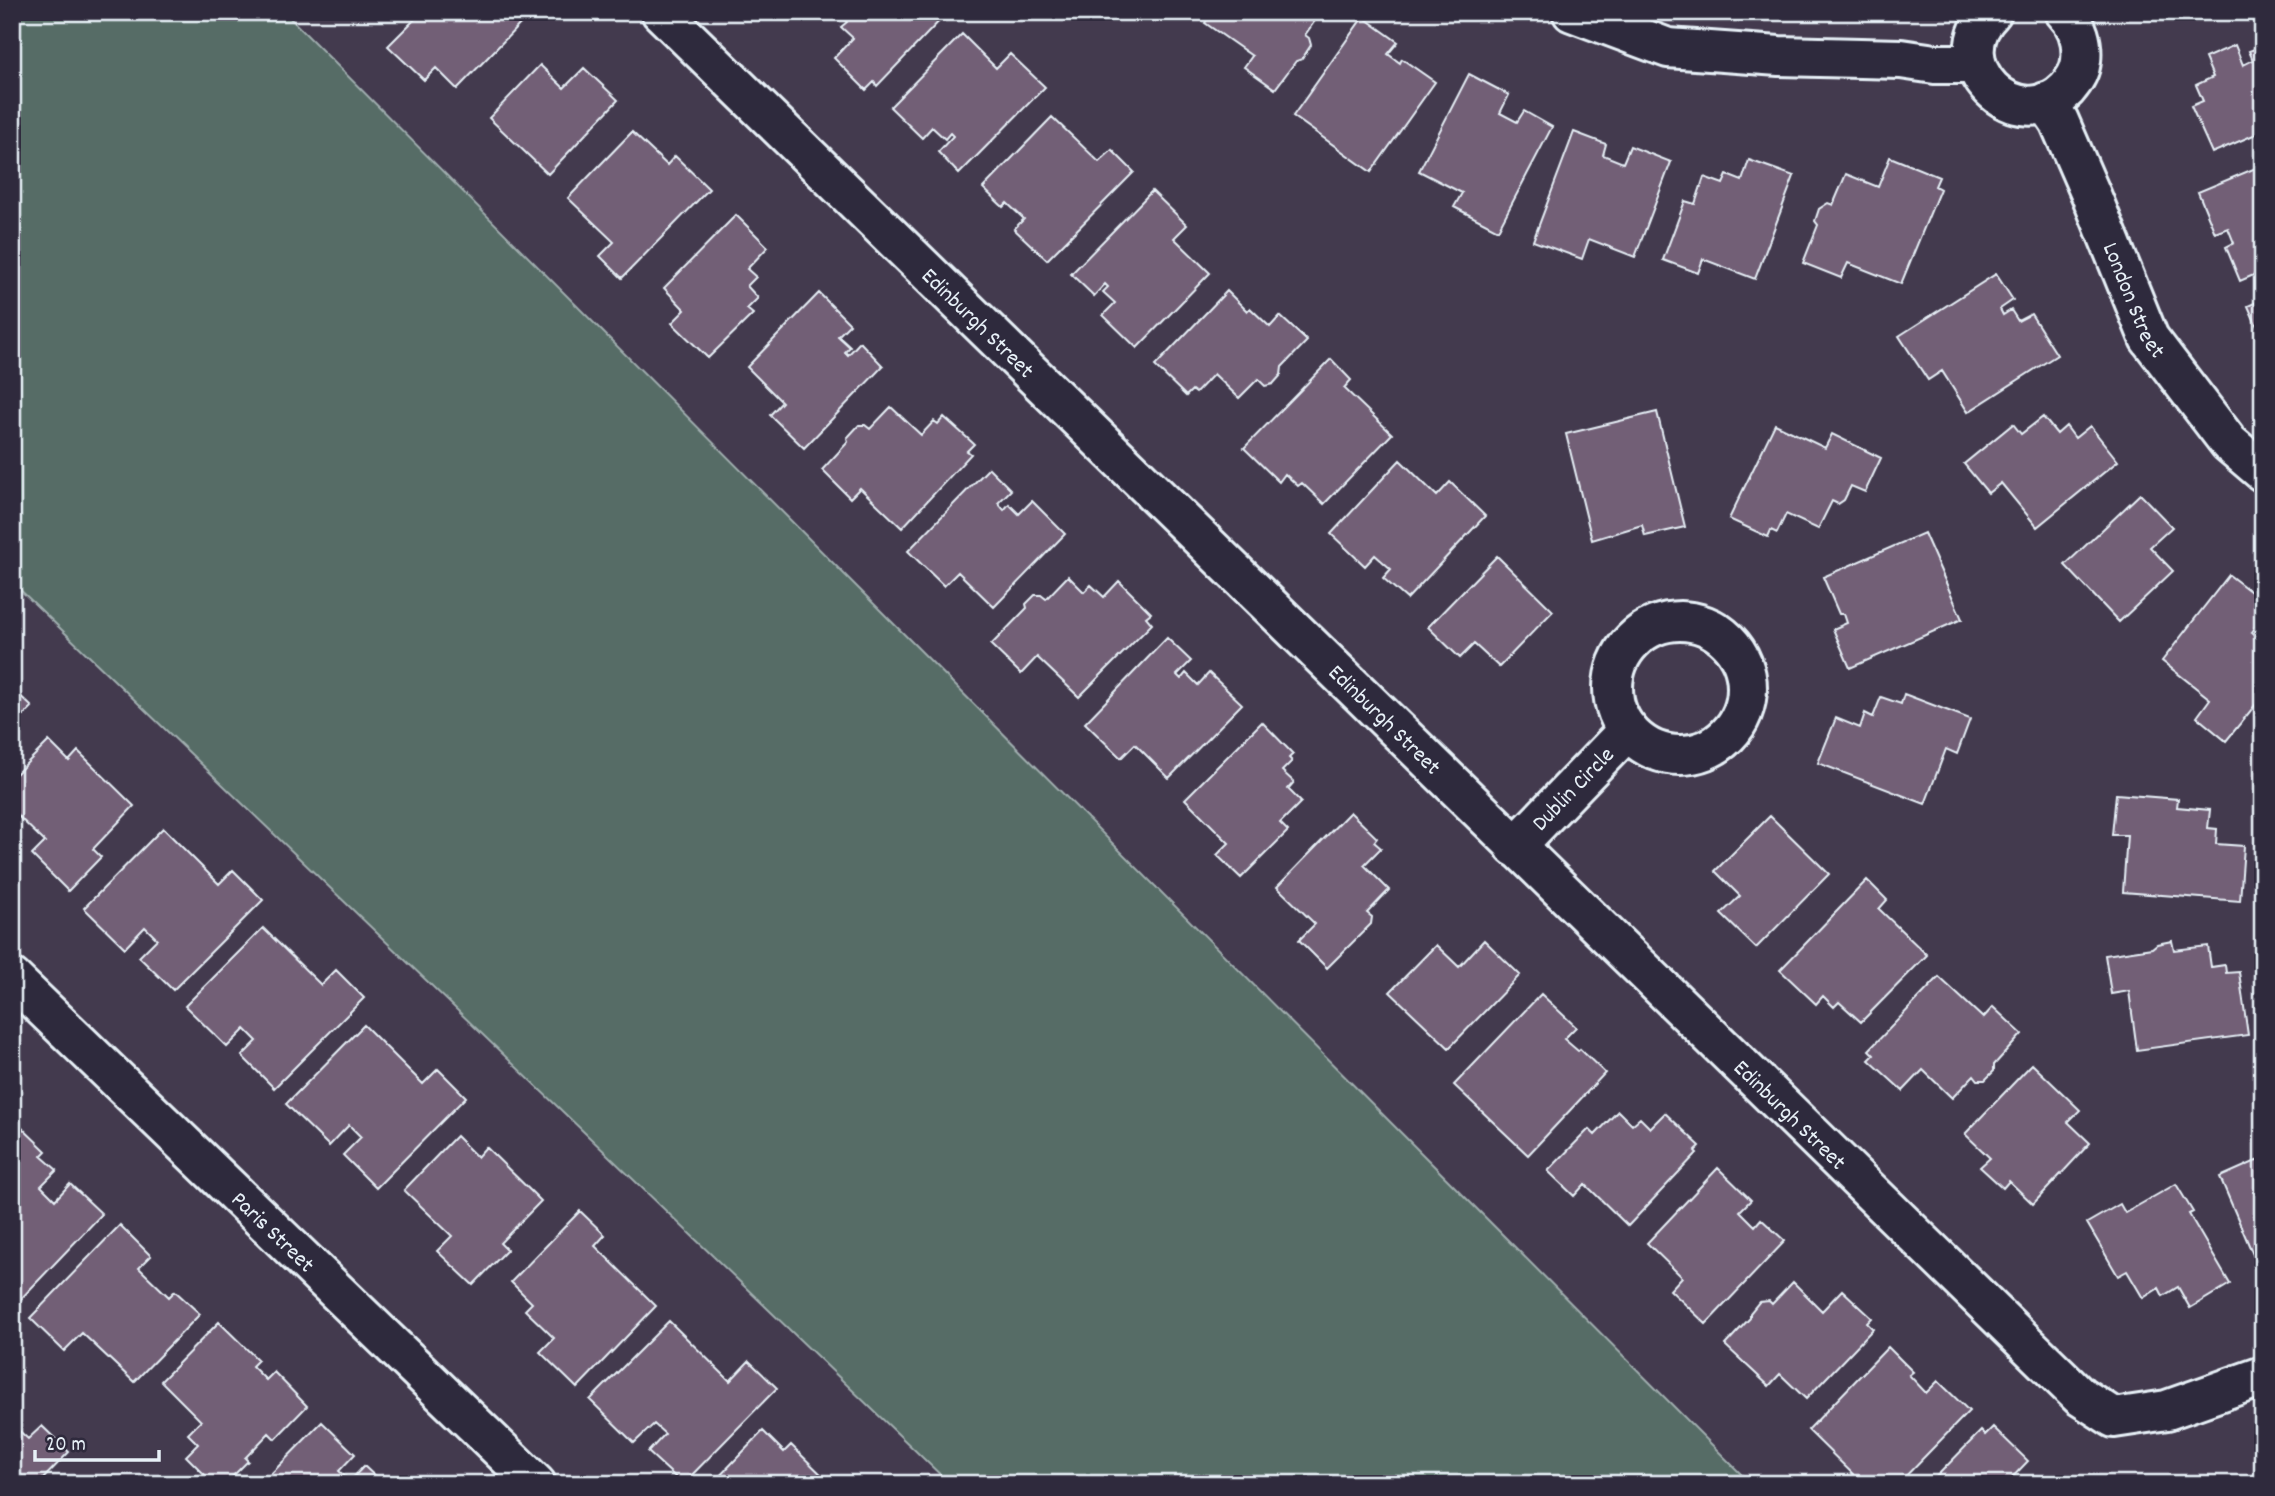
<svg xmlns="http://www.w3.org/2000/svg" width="2275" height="1496" font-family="Dekko,sans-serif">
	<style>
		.green { fill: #576c66; stroke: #a0aeaf; stroke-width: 2 }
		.building { fill: #725e76; stroke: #e8f1f8; stroke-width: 2 }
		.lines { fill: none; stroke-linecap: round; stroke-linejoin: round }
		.minor-casing { stroke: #e8f1f8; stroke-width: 44 }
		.minor { stroke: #2f2a3d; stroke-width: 38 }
		.labels { text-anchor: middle; stroke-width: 5; stroke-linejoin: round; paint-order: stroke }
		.street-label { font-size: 23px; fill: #e8f1f8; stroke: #2f2a3d }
	</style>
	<rect width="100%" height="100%" fill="#433a4e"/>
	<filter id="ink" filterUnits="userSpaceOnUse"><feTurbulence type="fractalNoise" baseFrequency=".0143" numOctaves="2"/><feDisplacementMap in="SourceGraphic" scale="14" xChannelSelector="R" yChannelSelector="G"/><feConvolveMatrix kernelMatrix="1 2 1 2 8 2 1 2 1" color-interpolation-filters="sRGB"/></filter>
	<g filter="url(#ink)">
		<path class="green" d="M 12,12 L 284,12 L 1751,1484 L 950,1484 L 12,582 Z"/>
		<path class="building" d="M 422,12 L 526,12 L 529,15 L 457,89 L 436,68 L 424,80 L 388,46 Z
			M 837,12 L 946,12 L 947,13 L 877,86 L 874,82 L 866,90 L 834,58 L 853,38 L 841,27 L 847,22 Z
			M 1212,12 L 1321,12 L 1305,35 L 1309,38 L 1311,45 L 1302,59 L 1296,61 L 1275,89 L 1244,67 L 1252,56 L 1205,23 Z
			M 1363,17 L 1398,42 L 1388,54 L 1400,63 L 1402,59 L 1435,82 L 1371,172 L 1293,116 Z
			M 962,34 L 996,68 L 1010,54 L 1045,87 L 959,174 L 938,152 L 953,136 L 950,133 L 945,139 L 932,127 L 922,138 L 890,107 Z
			M 2235,45 L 2243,65 L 2253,60 L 2249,51 L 2263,46 L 2263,131 L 2212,153 L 2191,106 L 2203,101 L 2196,85 L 2213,77 L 2205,58 Z
			M 540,65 L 564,88 L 584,68 L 618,100 L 548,174 L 489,118 Z
			M 1469,74 L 1509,95 L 1500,113 L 1517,122 L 1524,111 L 1552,127 L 1498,230 L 1454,207 L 1462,193 L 1419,171 Z
			M 1052,117 L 1099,162 L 1112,150 L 1134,172 L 1047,260 L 1014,229 L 1024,219 L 1007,203 L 1003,207 L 983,188 Z
			M 632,132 L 667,165 L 675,156 L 709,189 L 622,278 L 600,256 L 614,242 L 568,198 Z
			M 1574,132 L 1606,144 L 1603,155 L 1623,163 L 1630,146 L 1671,162 L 1635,257 L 1589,239 L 1582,259 L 1533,241 Z
			M 1890,157 L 1939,177 L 1935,186 L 1940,189 L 1901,284 L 1848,263 L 1841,278 L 1803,263 L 1818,225 L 1815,221 L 1819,209 L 1828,203 L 1833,205 L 1846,174 L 1878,187 Z
			M 1749,160 L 1794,176 L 1755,279 L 1703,259 L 1698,273 L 1663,260 L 1685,201 L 1695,204 L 1704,177 L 1723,184 L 1727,175 L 1742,181 Z
			M 2263,165 L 2263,271 L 2240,281 L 2226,247 L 2234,243 L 2228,228 L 2215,233 L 2198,192 Z
			M 1152,191 L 1187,225 L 1174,238 L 1210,273 L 1137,348 L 1103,315 L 1115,303 L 1103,292 L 1108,287 L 1105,284 L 1094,296 L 1071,274 Z
			M 736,215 L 768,247 L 747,269 L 756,277 L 747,286 L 758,298 L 747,309 L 753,314 L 708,358 L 672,323 L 685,310 L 664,288 Z
			M 1996,274 L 2013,300 L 2000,309 L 2003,315 L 2011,310 L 2018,321 L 2031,314 L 2057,355 L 1968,412 L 1942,371 L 1928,380 L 1899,336 Z
			M 1227,291 L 1247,311 L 1250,308 L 1270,327 L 1280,316 L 1307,341 L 1282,367 L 1281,375 L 1273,384 L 1265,386 L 1258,379 L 1239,398 L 1214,374 L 1196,393 L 1192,390 L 1186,396 L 1155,366 Z
			M 819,293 L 850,324 L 838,336 L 850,347 L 845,352 L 848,355 L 860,342 L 883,366 L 804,448 L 770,415 L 782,402 L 747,367 Z
			M 2263,299 L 2263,340 L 2248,306 Z
			M 1331,359 L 1351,380 L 1344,388 L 1392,434 L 1324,504 L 1302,483 L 1298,486 L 1285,474 L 1279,482 L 1244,448 Z
			M 891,407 L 921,435 L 934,421 L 938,424 L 944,417 L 974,444 L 967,451 L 971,454 L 902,528 L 860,488 L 850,498 L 822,470 L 848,442 L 847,438 L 859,425 L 865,425 L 870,429 Z
			M 1657,412 L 1685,527 L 1645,536 L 1642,525 L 1592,540 L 1566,434 Z
			M 2043,417 L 2057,434 L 2066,426 L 2075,438 L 2090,426 L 2118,461 L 2037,527 L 2001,483 L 1988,493 L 1964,464 L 2013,424 L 2021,434 Z
			M 1775,424 L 1825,448 L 1832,434 L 1881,458 L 1865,492 L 1851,486 L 1844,500 L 1838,504 L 1832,501 L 1818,529 L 1786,514 L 1777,533 L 1771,530 L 1768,537 L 1729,519 Z
			M 1400,460 L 1437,496 L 1450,482 L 1485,516 L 1407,599 L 1383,578 L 1391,569 L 1375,555 L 1365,566 L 1331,534 Z
			M 989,468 L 1011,490 L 998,503 L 1004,510 L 1009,504 L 1019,514 L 1032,501 L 1065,534 L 994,607 L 958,572 L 944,586 L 908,551 Z
			M 2140,494 L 2172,527 L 2150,547 L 2173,571 L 2119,622 L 2065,565 Z
			M 1924,533 L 1962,619 L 1850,668 L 1833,629 L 1847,623 L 1844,614 L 1839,614 L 1823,577 Z
			M 1497,556 L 1553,611 L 1499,667 L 1474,644 L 1460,658 L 1428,627 Z
			M 2229,575 L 2263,601 L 2263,616 L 2251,632 L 2263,641 L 2263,702 L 2256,704 L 2226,741 L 2197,717 L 2210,699 L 2162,661 Z
			M 1068,576 L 1084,592 L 1091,585 L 1104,597 L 1119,581 L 1151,613 L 1146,617 L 1152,624 L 1079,697 L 1037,657 L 1021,674 L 991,645 L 1027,608 L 1026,604 L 1035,595 L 1041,595 L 1046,599 Z
			M 1167,638 L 1191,661 L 1177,675 L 1181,679 L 1186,673 L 1198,685 L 1209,673 L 1242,704 L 1169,778 L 1135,744 L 1121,758 L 1085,723 Z
			M 12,688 L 32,707 L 12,727 Z
			M 1904,694 L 1970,719 L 1957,754 L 1946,749 L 1925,804 L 1818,763 L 1836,718 L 1860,728 L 1865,713 L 1873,717 L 1881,697 L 1901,704 Z
			M 1262,722 L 1293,754 L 1289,758 L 1292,761 L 1282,771 L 1294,782 L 1288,789 L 1301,802 L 1280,823 L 1288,831 L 1241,878 L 1217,855 L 1229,843 L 1185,799 Z
			M 49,741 L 69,761 L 78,751 L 134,806 L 93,849 L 101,857 L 68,891 L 32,855 L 45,842 L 12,810 L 12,778 Z
			M 2116,794 L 2178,799 L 2177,807 L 2210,810 L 2208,828 L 2217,829 L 2216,844 L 2244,846 L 2240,901 L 2123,892 L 2127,835 L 2112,835 Z
			M 1350,812 L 1377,838 L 1374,842 L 1381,848 L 1364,865 L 1389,890 L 1367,913 L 1372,917 L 1371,924 L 1327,968 L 1299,940 L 1315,924 L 1277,887 Z
			M 1770,816 L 1829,874 L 1756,948 L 1721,914 L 1740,896 L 1715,871 Z
			M 163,828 L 219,884 L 233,870 L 263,900 L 173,990 L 139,957 L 157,939 L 145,927 L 125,948 L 84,908 Z
			M 1867,880 L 1887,900 L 1879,909 L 1927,955 L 1861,1022 L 1839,1002 L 1834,1007 L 1823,996 L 1816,1004 L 1780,970 Z
			M 263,928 L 321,985 L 336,970 L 364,998 L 274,1088 L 242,1056 L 257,1041 L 245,1029 L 227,1047 L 185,1006 Z
			M 1484,940 L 1520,975 L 1449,1048 L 1390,992 L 1436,945 L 1459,967 Z
			M 2172,941 L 2174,950 L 2208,946 L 2211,967 L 2225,965 L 2226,973 L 2239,972 L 2248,1035 L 2137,1050 L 2129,991 L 2111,994 L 2105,955 L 2152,948 L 2157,944 Z
			M 1939,977 L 1983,1018 L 1993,1007 L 2022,1034 L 1994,1065 L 1994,1071 L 1985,1080 L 1978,1080 L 1974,1075 L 1952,1098 L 1923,1070 L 1903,1091 L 1869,1060 L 1874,1055 L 1869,1050 Z
			M 1541,994 L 1576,1027 L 1564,1039 L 1578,1051 L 1580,1049 L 1605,1073 L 1528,1155 L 1454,1085 Z
			M 364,1025 L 423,1084 L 438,1069 L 466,1097 L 376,1188 L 343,1155 L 361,1137 L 349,1125 L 329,1146 L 286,1104 Z
			M 2032,1064 L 2080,1110 L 2068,1122 L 2090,1143 L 2033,1204 L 2009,1181 L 2003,1188 L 1980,1167 L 1990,1158 L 1965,1134 Z
			M 1618,1111 L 1632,1125 L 1640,1118 L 1650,1128 L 1665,1113 L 1700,1146 L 1695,1151 L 1697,1153 L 1628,1226 L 1585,1184 L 1574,1196 L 1548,1171 L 1589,1129 L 1595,1135 Z
			M 18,1124 L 46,1151 L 41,1156 L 57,1170 L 41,1186 L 55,1200 L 70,1184 L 102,1214 L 16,1304 L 12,1300 L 12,1130 Z
			M 456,1136 L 477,1157 L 486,1147 L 541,1201 L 500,1243 L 507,1250 L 473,1285 L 437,1251 L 452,1236 L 404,1190 Z
			M 2263,1158 L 2263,1270 L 2260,1271 L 2220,1177 Z
			M 1718,1168 L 1751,1200 L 1740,1211 L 1755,1226 L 1761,1219 L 1785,1241 L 1706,1324 L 1670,1290 L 1682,1277 L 1647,1243 Z
			M 2176,1184 L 2193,1212 L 2189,1214 L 2230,1284 L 2190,1308 L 2178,1287 L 2163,1296 L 2159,1288 L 2143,1298 L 2127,1271 L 2118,1276 L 2087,1223 L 2120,1204 L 2125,1213 Z
			M 580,1211 L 605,1235 L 595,1246 L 656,1306 L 577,1388 L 540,1352 L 554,1338 L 525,1310 L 532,1303 L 511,1282 Z
			M 120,1225 L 151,1256 L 139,1268 L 169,1297 L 175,1291 L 200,1314 L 134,1382 L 82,1333 L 64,1351 L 30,1318 Z
			M 1793,1282 L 1822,1311 L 1842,1290 L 1872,1318 L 1867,1323 L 1873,1329 L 1806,1399 L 1780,1374 L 1769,1386 L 1725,1345 L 1750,1318 L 1750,1313 L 1759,1302 L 1769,1301 L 1772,1304 Z
			M 669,1321 L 730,1381 L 749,1361 L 777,1388 L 683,1484 L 648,1452 L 665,1434 L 654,1424 L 634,1443 L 590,1400 Z
			M 219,1322 L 258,1360 L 252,1366 L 266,1380 L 274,1372 L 307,1406 L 275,1439 L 269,1433 L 245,1458 L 248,1461 L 225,1484 L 214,1484 L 186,1456 L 198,1444 L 188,1434 L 201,1421 L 161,1381 Z
			M 1888,1347 L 1913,1372 L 1909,1375 L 1926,1393 L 1938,1381 L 1969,1411 L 1898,1484 L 1863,1484 L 1808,1430 Z
			M 322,1422 L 355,1454 L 339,1471 L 350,1481 L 364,1466 L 380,1481 L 384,1478 L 389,1484 L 261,1484 Z
			M 12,1424 L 28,1439 L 42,1426 L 69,1452 L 38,1484 L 12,1484 Z
			M 1993,1427 L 2028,1461 L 2006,1484 L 1929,1484 L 1981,1431 L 1985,1435 Z
			M 763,1431 L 784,1452 L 791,1445 L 831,1484 L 712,1484 Z"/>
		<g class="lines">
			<defs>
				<g id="minor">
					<path id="s1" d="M 661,12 L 2080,1396 L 2114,1418 L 2167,1410 L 2263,1376"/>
					<path d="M 1572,12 L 1668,48 L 1779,56 L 1901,59 L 1935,64 L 1976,64"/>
					<path d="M 1992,12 C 1940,63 2017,140 2067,89 C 2074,81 2080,72 2081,61 C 2083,43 2078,25 2065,12"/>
					<path id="s2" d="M 2046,102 L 2059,121 L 2092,197 L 2149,338 L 2229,443 L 2263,472"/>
					<circle cx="1680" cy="688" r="67"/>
					<path id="s3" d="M 1515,847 L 1628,730"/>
					<path id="s4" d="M 12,978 L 536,1484"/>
				</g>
			</defs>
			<use href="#minor" class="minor-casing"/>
			<use href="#minor" class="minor"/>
		</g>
	</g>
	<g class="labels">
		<g class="street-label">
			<text dy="8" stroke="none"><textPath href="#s2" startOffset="217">London Street</textPath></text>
			<text dy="8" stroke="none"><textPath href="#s1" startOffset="444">Edinburgh Street</textPath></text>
			<text dy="8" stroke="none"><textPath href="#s1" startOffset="1012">Edinburgh Street</textPath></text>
			<text dy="8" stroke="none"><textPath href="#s3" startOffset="82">Dublin Circle</textPath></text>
			<text dy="8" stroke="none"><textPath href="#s1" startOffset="1578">Edinburgh Street</textPath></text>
			<text dy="8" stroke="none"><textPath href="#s4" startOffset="364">Paris Street</textPath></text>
		</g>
	</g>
	<rect width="2275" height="1496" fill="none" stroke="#2f2a3d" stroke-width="42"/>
	<rect x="21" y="21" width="2233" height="1454" fill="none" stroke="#e8f1f8" stroke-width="2.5" filter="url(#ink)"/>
	<path d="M35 1450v10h124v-10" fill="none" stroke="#e8f1f8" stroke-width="3.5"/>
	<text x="46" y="1450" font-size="21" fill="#e8f1f8" stroke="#2f2a3d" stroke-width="5" paint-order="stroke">20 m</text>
</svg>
